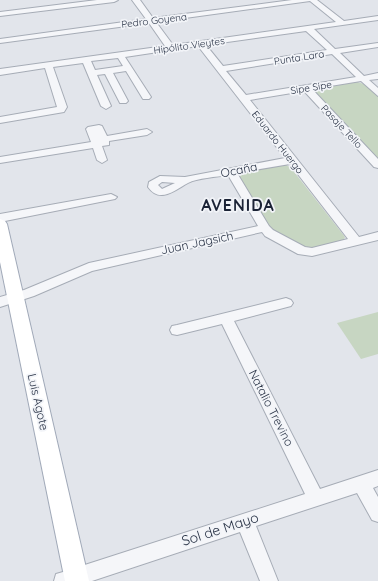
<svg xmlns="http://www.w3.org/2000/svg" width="378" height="581" font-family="Quicksand,sans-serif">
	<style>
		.green { fill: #c7d6c2 }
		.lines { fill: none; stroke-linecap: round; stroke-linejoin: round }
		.minor-casing { stroke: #a6acb6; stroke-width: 2 }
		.major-casing { stroke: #a0a9b8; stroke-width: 2 }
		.minor { fill: #f5f6f9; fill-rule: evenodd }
		.major { fill: #fff; fill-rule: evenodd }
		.labels { text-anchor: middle; stroke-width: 3.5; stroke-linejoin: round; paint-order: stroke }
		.far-street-label { font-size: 10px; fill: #283245; stroke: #f2f4f8 }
		.street-label { font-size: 12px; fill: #283245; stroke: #f2f4f8 }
		.near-street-label { font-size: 14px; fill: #283245; stroke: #f2f4f8 }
		.district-label { font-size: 16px; font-weight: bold; letter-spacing: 1px; fill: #1b2336; stroke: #f2f4f8 }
	</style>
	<rect width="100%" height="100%" fill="#e2e5eb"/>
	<path class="green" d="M 357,82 L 367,85 L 378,95 L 378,161 L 311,90 Z
		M 286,165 L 291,168 L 345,237 L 343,241 L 311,249 L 306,249 L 265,228 L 236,178 L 240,173 Z
		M 378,312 L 378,354 L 361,359 L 337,323 Z"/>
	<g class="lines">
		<defs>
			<path id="minor" d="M 97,0 L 118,0 L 114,2 L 0,16 L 0,12 Z
				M 132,0 L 140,0 L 153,18 L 292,0 L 317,0 L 344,21 L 378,16 L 378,20 L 314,29 L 335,49 L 378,43 L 378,47 L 340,53 L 364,76 L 378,73 L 378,79 L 369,80 L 378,88 L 378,96 L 361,81 L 312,89 L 378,159 L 378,168 L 374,167 L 304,91 L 250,100 L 359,237 L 378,232 L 378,240 L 312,256 L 298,254 L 265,236 L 262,232 L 92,271 L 34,296 L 0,307 L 0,297 L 24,290 L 89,263 L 258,226 L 228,175 C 217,177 197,178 188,183 C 175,190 160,204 148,187 L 149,182 L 160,176 L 185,177 L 285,158 L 198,46 L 125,57 L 151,97 L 149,99 L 143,99 L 126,71 L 113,73 L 128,101 L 126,103 L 120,103 L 105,74 L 97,75 L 111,106 L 106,109 L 101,106 L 83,63 L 53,67 L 67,107 L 64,112 L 0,123 L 0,117 L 57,107 L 45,68 L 0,75 L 0,69 L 165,46 L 149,23 L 0,43 L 0,39 L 146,19 ZM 310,1 L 336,22 L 173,45 L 156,22 ZM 306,31 L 327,50 L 223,66 L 206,45 ZM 332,54 L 356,77 L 246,95 L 226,71 ZM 118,58 L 123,66 L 95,70 L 91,61 ZM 290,164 L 348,239 L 312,248 L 305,247 L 273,230 L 269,226 L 237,173 ZM 162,182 L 175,183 L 162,189 L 158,185 Z
				M 99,125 L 102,126 L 107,136 L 147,129 L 152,132 L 147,135 L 109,141 L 109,145 L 102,146 L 107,160 L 102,163 L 97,160 L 93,148 L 0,163 L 0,157 L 91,142 L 86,129 L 88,127 Z
				M 111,194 L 117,197 L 115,199 L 0,222 L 0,214 Z
				M 286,298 L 291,300 L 293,303 L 291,306 L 234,321 L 320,489 L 378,470 L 378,486 L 373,488 L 378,497 L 378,522 L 372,520 L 357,493 L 256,526 L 278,581 L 260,581 L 240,532 L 92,581 L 54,581 L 56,574 L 63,572 L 305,494 L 222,324 L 177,335 L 172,334 L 170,330 L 172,326 L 177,325 Z"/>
			<path id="major" d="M 0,219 L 5,221 L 7,224 L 89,581 L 65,581 L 0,262 Z"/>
		</defs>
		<use href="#minor" class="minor-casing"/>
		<use href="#major" class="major-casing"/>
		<use href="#minor" class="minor"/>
		<use href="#major" class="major"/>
	</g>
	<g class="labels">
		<g class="far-street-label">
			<text transform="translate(154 20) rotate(-7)" y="4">Pedro Goyena</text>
			<text transform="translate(189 45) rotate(-8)" y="4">Hipólito Vieytes</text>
			<text transform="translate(299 57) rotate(-9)" y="4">Punta Lara</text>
			<text transform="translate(311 87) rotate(-9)" y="4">Sipe Sipe</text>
			<text transform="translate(342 126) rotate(47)" y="4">Pasaje Tello</text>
			<text transform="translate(278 142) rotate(52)" y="4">Eduardo Huergo</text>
		</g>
		<g class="street-label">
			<text transform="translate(239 170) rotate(-11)" y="4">Ocaña</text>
			<text transform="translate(197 243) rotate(-12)" y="4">Juan Jagsich</text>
			<text transform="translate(38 402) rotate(77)" y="4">Luis Agote</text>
			<text transform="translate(271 408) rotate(63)" y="4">Natalio Trevino</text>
		</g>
		<g class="near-street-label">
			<text transform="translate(220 529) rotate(-18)" y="5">Sol de Mayo</text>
		</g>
		<g class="district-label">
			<text x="238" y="211">AVENIDA</text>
		</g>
	</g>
</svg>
